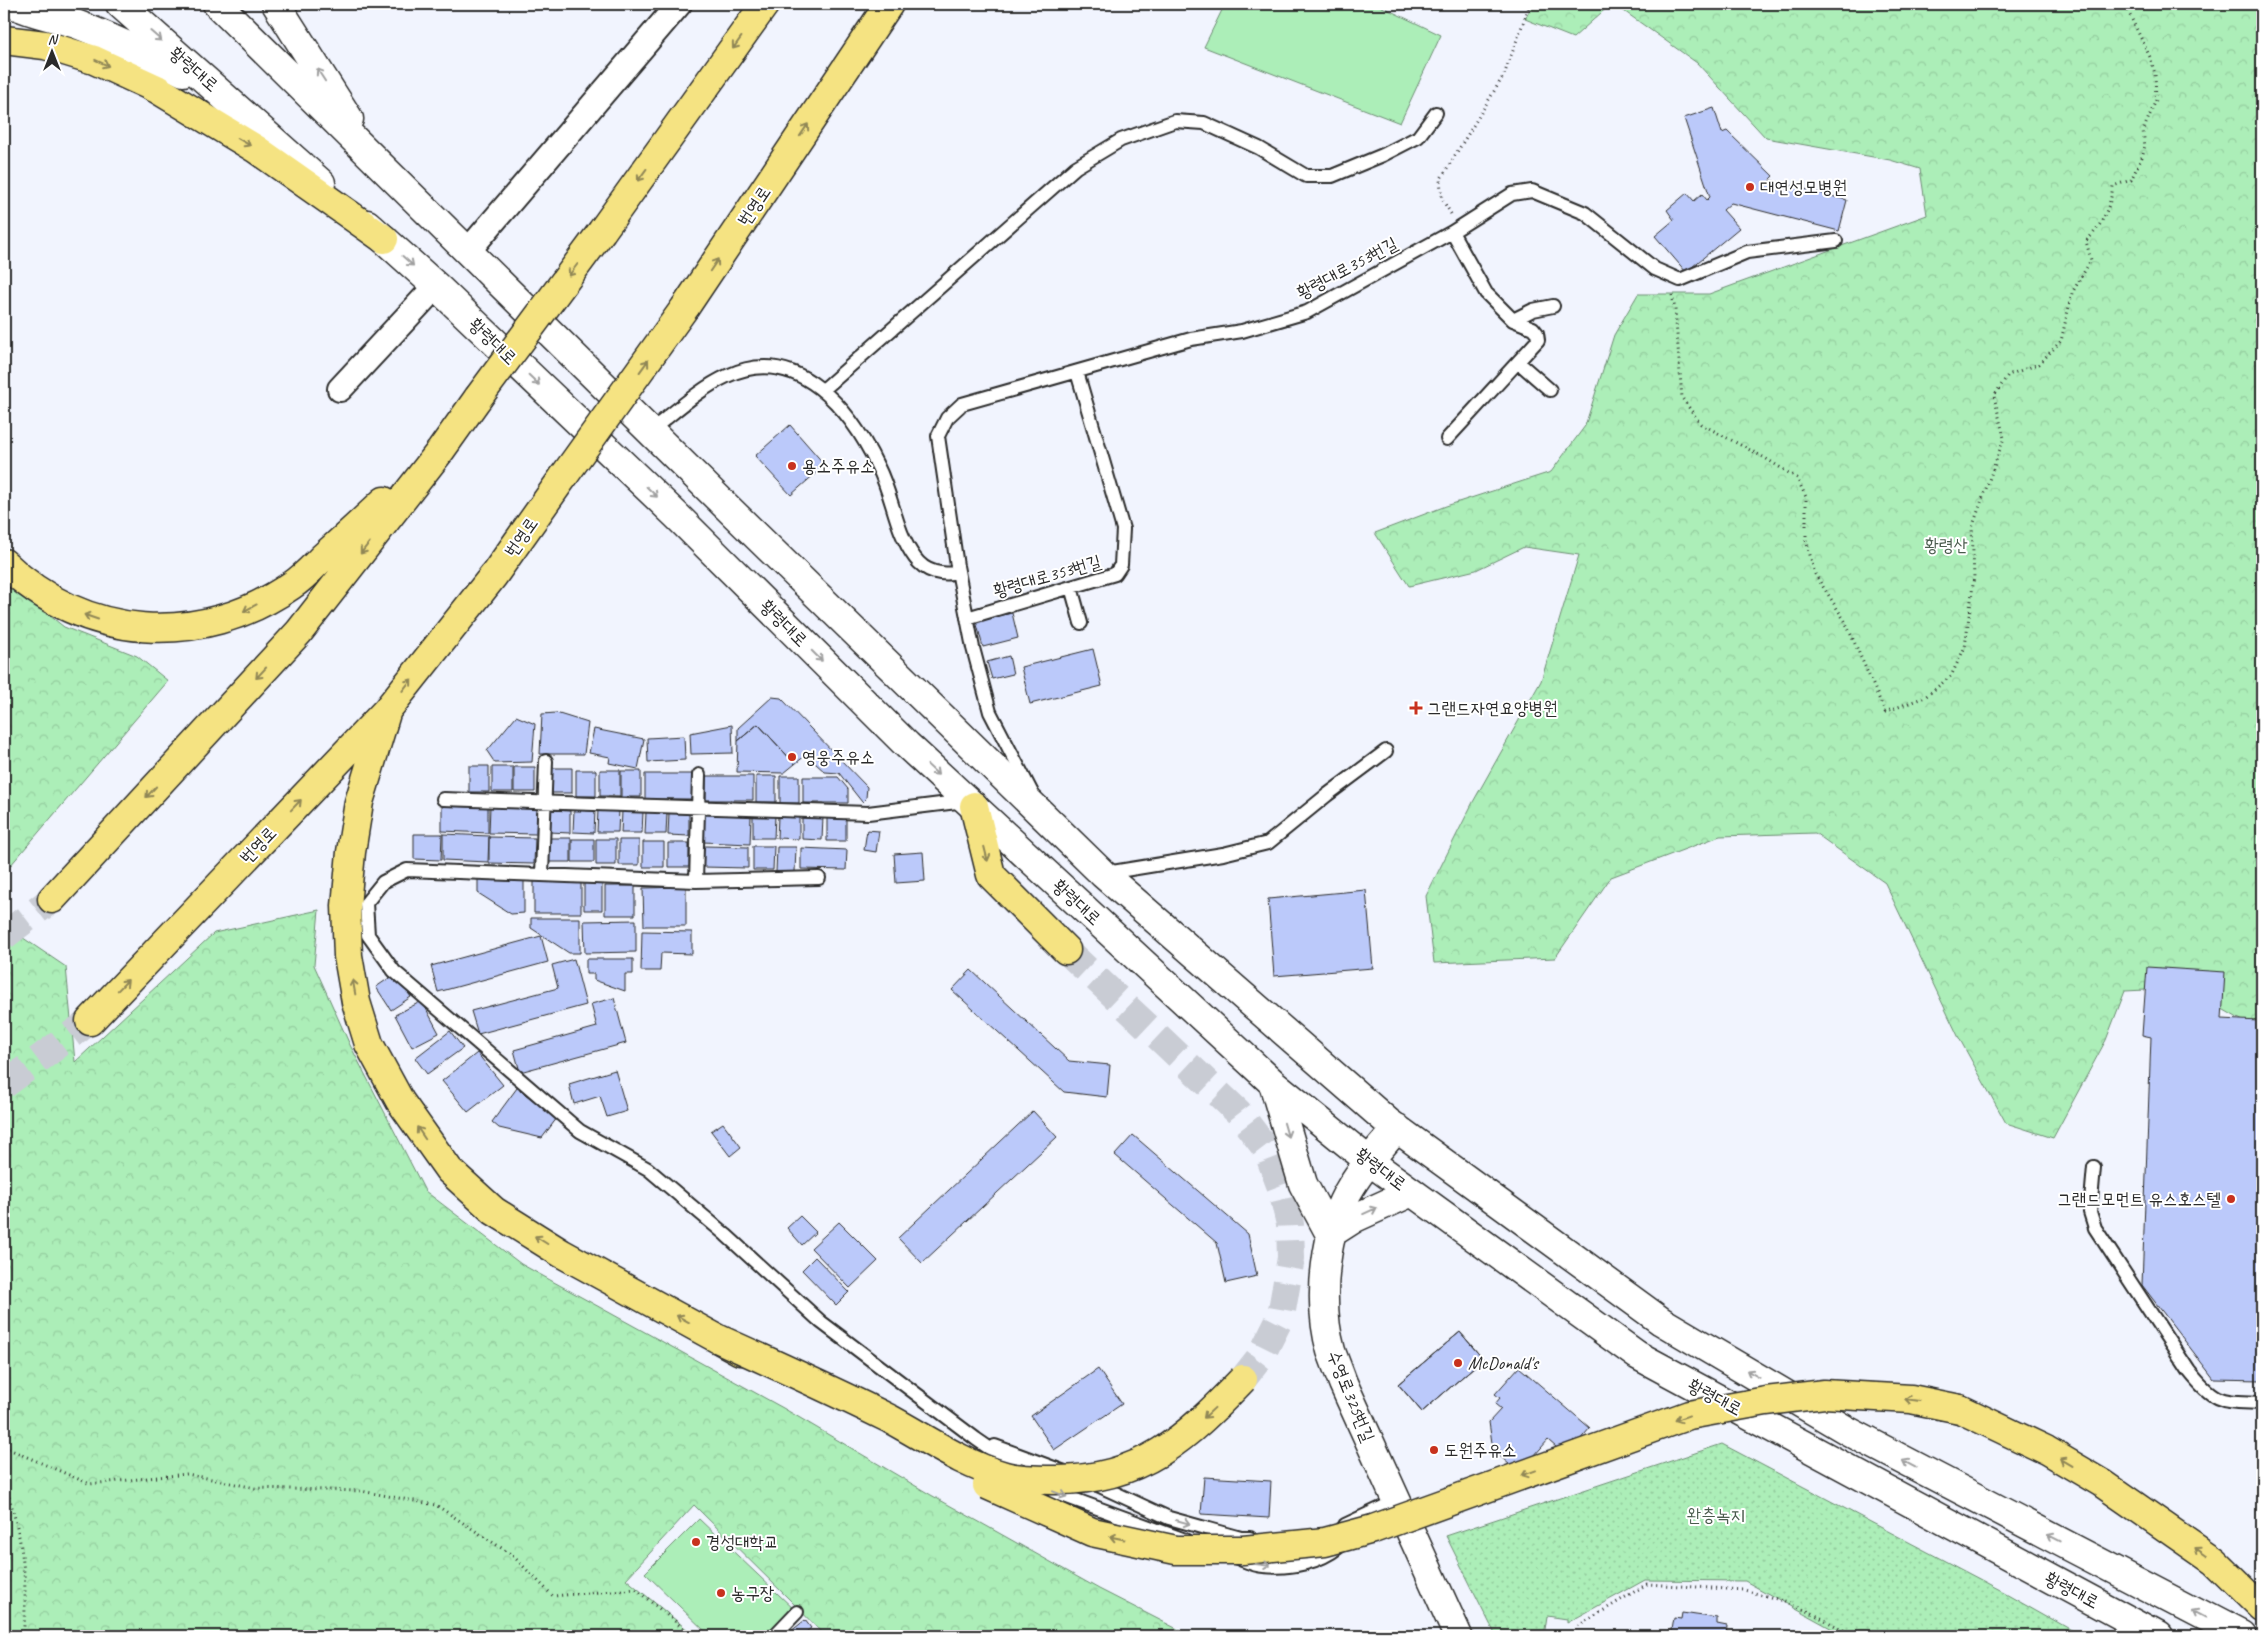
<svg xmlns="http://www.w3.org/2000/svg" width="2266" height="1640" font-family="Caveat,'Poor Story',sans-serif">
	<style>
		.green { fill: #aceeb8; stroke: #6c8c72 }
		.forest { fill: url(#forest-crowns); stroke: #6c8c72 }
		.park { fill: url(#park-dots); stroke: #6c8c72 }
		.building { fill: #bbc9fa; stroke: #2b2b2b }
		.lines { fill: none; stroke-linecap: round; stroke-linejoin: round }
		.highway-tunnel { stroke: #c9ccd4; stroke-width: 28; stroke-dasharray: 28 14; stroke-linecap: butt }
		.lane-casing { stroke: #2b2b2b; stroke-width: 16 }
		.street-casing { stroke: #2b2b2b; stroke-width: 28 }
		.secondary-casing { stroke: #2b2b2b; stroke-width: 31 }
		.highway-casing { stroke: #2b2b2b; stroke-width: 31 }
		.path { stroke: #2b2b2b; stroke-width: 3; stroke-dasharray: 1 4; stroke-linecap: butt }
		.lane { stroke: #fff; stroke-width: 12 }
		.street { stroke: #fff; stroke-width: 24 }
		.secondary { stroke: #fff; stroke-width: 28 }
		.highway { stroke: #f5e382; stroke-width: 28 }
		.highway-bridge-casing { stroke: #2b2b2b; stroke-width: 31; stroke-linecap: butt }
		.highway-bridge { stroke: #f5e382; stroke-width: 28 }
		.oneway { stroke: #a0a0a0 }
		.oneway2 { stroke: #908756 }
		.poi-dot { fill: #c8321e; stroke: #fff; stroke-width: 2 }
		.labels { text-anchor: middle; stroke-width: 4; stroke-linejoin: round; paint-order: stroke }
		.street-label { font-size: 18px; fill: #2b2b2b; stroke: #fff }
		.poi-label { font-size: 18px; fill: #2b2b2b; stroke: #fff; text-anchor: start }
		.park-label { font-size: 18px; fill: #4b5c4e; stroke: #fff }
	</style>
	<defs>
		<pattern id="forest-crowns" width="20" height="18" patternUnits="userSpaceOnUse" patternTransform="scale(1.25)"><rect width="20" height="18" fill="#aceeb8"/><path d="M2 6a3 3 0 1 1 6 0M12 15a3 3 0 1 1 6 0" fill="none" stroke="#94cc9e"/></pattern>
		<pattern id="park-dots" width="8" height="8" patternUnits="userSpaceOnUse" patternTransform="scale(1.25)"><rect width="8" height="8" fill="#aceeb8"/><path d="M2 2h.1M6 6h.1" fill="none" stroke="#94cc9e" stroke-width="1.8" stroke-linecap="round"/></pattern>
	</defs>
	<rect width="100%" height="100%" fill="#f1f4fe"/>
	<filter id="ink" filterUnits="userSpaceOnUse"><feTurbulence type="fractalNoise" baseFrequency=".02" numOctaves="2"/><feDisplacementMap in="SourceGraphic" scale="10" xChannelSelector="R" yChannelSelector="G"/><feConvolveMatrix kernelMatrix="1 2 1 2 8 2 1 2 1" color-interpolation-filters="sRGB"/></filter>
	<g filter="url(#ink)">
		<path class="green" d="M 1225,4 L 1376,4 L 1441,35 L 1400,123 L 1204,47 Z
			M 699,1519 L 797,1612 L 774,1636 L 710,1636 L 645,1573 Z"/>
		<path class="forest" d="M 1533,4 L 1611,4 L 1573,38 L 1525,19 Z
			M 1614,4 L 2262,4 L 2262,1032 L 2186,988 L 2125,991 L 2106,1040 L 2053,1138 L 2006,1123 L 1958,1036 L 1885,883 L 1815,833 L 1720,836 L 1611,877 L 1555,958 L 1434,963 L 1426,896 L 1473,802 L 1541,681 L 1579,555 L 1524,547 L 1476,570 L 1409,586 L 1375,533 L 1446,506 L 1551,472 L 1585,426 L 1614,335 L 1638,294 L 1709,294 L 1927,215 L 1920,169 L 1890,160 L 1766,138 L 1697,63 Z
			M 4,579 L 64,627 L 137,656 L 168,681 L 4,873 Z
			M 319,910 L 314,965 L 350,1045 L 425,1191 L 521,1264 L 783,1408 L 931,1495 L 1099,1589 L 1191,1636 L 825,1636 L 791,1601 L 694,1505 L 626,1579 L 695,1636 L 4,1636 L 4,925 L 66,967 L 75,1062 L 214,933 Z"/>
		<path class="park" d="M 1722,1444 L 2004,1592 L 2082,1636 L 1845,1636 L 1745,1581 L 1645,1580 L 1567,1623 L 1567,1619 L 1547,1616 L 1544,1636 L 1496,1636 L 1446,1536 Z"/>
		<path class="building" d="M 1714,108 L 1722,133 L 1727,131 L 1773,176 L 1769,180 L 1847,200 L 1839,231 L 1731,203 L 1723,210 L 1739,228 L 1686,272 L 1655,236 L 1674,220 L 1667,210 L 1687,193 L 1694,201 L 1702,194 L 1707,200 L 1710,197 L 1684,118 Z
			M 790,425 L 825,465 L 791,495 L 755,456 Z
			M 1012,613 L 1018,638 L 983,647 L 976,621 Z
			M 1093,649 L 1102,686 L 1030,704 L 1021,667 Z
			M 1009,656 L 1013,674 L 992,679 L 987,662 Z
			M 772,697 L 781,698 L 867,787 L 866,798 L 862,802 L 839,773 L 825,772 L 806,755 L 795,764 L 758,724 L 738,741 L 738,728 Z
			M 556,713 L 588,723 L 584,754 L 540,754 L 542,714 Z
			M 516,716 L 535,724 L 532,762 L 495,763 L 487,751 Z
			M 758,724 L 795,764 L 784,773 L 737,772 L 738,741 Z
			M 732,725 L 733,753 L 691,754 L 690,733 Z
			M 594,729 L 644,739 L 638,769 L 609,763 L 610,757 L 589,753 Z
			M 684,736 L 685,760 L 648,762 L 647,738 Z
			M 469,766 L 489,766 L 489,792 L 469,792 Z
			M 492,767 L 513,767 L 513,792 L 492,792 Z
			M 514,767 L 535,767 L 535,792 L 514,792 Z
			M 552,768 L 572,768 L 572,793 L 552,793 Z
			M 576,770 L 596,770 L 596,796 L 576,796 Z
			M 600,770 L 620,770 L 620,796 L 600,796 Z
			M 621,771 L 641,771 L 641,797 L 621,797 Z
			M 645,774 L 693,774 L 693,799 L 645,799 Z
			M 706,776 L 753,776 L 753,800 L 706,800 Z
			M 756,776 L 776,776 L 776,802 L 756,802 Z
			M 780,776 L 799,776 L 799,803 L 780,803 Z
			M 803,777 L 838,777 L 848,789 L 848,803 L 803,803 Z
			M 442,804 L 488,805 L 488,833 L 442,831 Z
			M 490,806 L 537,807 L 536,834 L 489,833 Z
			M 549,810 L 570,811 L 570,833 L 549,832 Z
			M 574,810 L 595,811 L 594,833 L 573,832 Z
			M 598,810 L 619,810 L 618,832 L 597,832 Z
			M 622,811 L 643,812 L 642,833 L 621,833 Z
			M 646,812 L 667,813 L 666,834 L 645,834 Z
			M 669,813 L 689,814 L 689,836 L 668,835 Z
			M 704,814 L 751,816 L 750,844 L 703,842 Z
			M 753,815 L 775,816 L 774,838 L 753,838 Z
			M 778,817 L 799,817 L 799,839 L 777,838 Z
			M 802,817 L 823,817 L 822,840 L 802,839 Z
			M 827,818 L 846,818 L 846,841 L 827,841 Z
			M 867,830 L 879,831 L 876,852 L 864,850 Z
			M 414,834 L 442,834 L 441,860 L 414,859 Z
			M 443,834 L 489,836 L 488,862 L 443,860 Z
			M 489,837 L 535,838 L 534,864 L 489,863 Z
			M 548,838 L 571,838 L 571,862 L 548,862 Z
			M 572,839 L 594,839 L 594,862 L 572,862 Z
			M 596,839 L 616,839 L 616,865 L 596,865 Z
			M 619,840 L 639,840 L 639,865 L 619,865 Z
			M 643,842 L 664,842 L 664,867 L 643,867 Z
			M 668,843 L 689,843 L 689,867 L 668,867 Z
			M 704,846 L 748,847 L 748,868 L 703,867 Z
			M 753,846 L 774,846 L 773,870 L 753,870 Z
			M 777,847 L 796,847 L 795,872 L 776,872 Z
			M 801,848 L 847,850 L 846,870 L 801,869 Z
			M 923,852 L 925,881 L 896,883 L 894,854 Z
			M 524,877 L 524,913 L 511,914 L 478,893 L 478,878 Z
			M 534,880 L 581,880 L 581,913 L 534,913 Z
			M 584,883 L 602,883 L 602,910 L 584,910 Z
			M 605,886 L 635,886 L 635,915 L 605,915 Z
			M 686,887 L 686,926 L 644,926 L 643,888 Z
			M 1366,890 L 1373,968 L 1274,976 L 1268,899 Z
			M 531,918 L 580,918 L 580,953 L 569,953 L 531,928 Z
			M 636,920 L 636,952 L 585,953 L 584,921 Z
			M 642,931 L 692,932 L 692,954 L 661,953 L 660,971 L 641,971 Z
			M 541,936 L 548,962 L 438,992 L 431,966 Z
			M 574,959 L 586,1005 L 478,1034 L 471,1011 L 558,988 L 552,965 Z
			M 586,959 L 633,959 L 633,974 L 625,974 L 625,991 L 594,980 L 594,974 L 586,974 Z
			M 2147,967 L 2225,972 L 2222,1019 L 2259,1021 L 2257,1037 L 2262,1037 L 2262,1380 L 2214,1379 L 2142,1285 L 2151,1037 L 2142,1035 Z
			M 971,970 L 1069,1061 L 1110,1065 L 1107,1097 L 1064,1092 L 952,990 Z
			M 395,974 L 411,997 L 391,1010 L 376,987 Z
			M 614,998 L 626,1043 L 520,1072 L 514,1050 L 597,1027 L 591,1004 Z
			M 422,1001 L 439,1033 L 412,1047 L 395,1015 Z
			M 450,1031 L 463,1048 L 427,1074 L 415,1058 Z
			M 477,1053 L 503,1085 L 468,1112 L 442,1081 Z
			M 615,1070 L 627,1111 L 607,1117 L 600,1096 L 574,1104 L 569,1084 Z
			M 517,1088 L 557,1118 L 542,1138 L 499,1128 L 492,1122 Z
			M 1033,1111 L 1057,1137 L 922,1263 L 898,1238 Z
			M 723,1123 L 741,1147 L 730,1156 L 711,1131 Z
			M 1133,1135 L 1248,1234 L 1257,1276 L 1226,1283 L 1217,1243 L 1115,1155 Z
			M 800,1216 L 816,1232 L 802,1245 L 787,1228 Z
			M 839,1222 L 878,1261 L 850,1288 L 811,1248 Z
			M 815,1257 L 849,1292 L 836,1305 L 802,1270 Z
			M 1460,1332 L 1483,1359 L 1422,1412 L 1398,1384 Z
			M 1460,1332 L 1483,1359 L 1422,1412 L 1398,1384 Z
			M 1519,1367 L 1590,1428 L 1566,1456 L 1548,1440 L 1519,1473 L 1493,1450 L 1489,1422 L 1501,1409 L 1495,1404 L 1500,1398 L 1495,1394 Z
			M 1098,1369 L 1122,1404 L 1054,1450 L 1031,1416 Z
			M 1204,1477 L 1271,1481 L 1269,1518 L 1201,1514 Z
			M 1682,1613 L 1717,1618 L 1717,1624 L 1727,1626 L 1726,1636 L 1671,1636 L 1674,1618 L 1681,1619 Z
			M 805,1620 L 811,1628 L 801,1636 L 785,1636 Z"/>
		<g class="lines">
			<path class="highway-tunnel" d="M 4,936 L 52,899
				M 1066,950 L 1238,1112 L 1267,1150 L 1282,1190 L 1290,1224 L 1291,1258 L 1281,1316 L 1261,1356 L 1243,1379
				M 4,1085 L 90,1021"/>
			<defs>
				<path id="lane" d="M 1513,320 L 1533,310 L 1553,306
					M 1518,362 L 1550,390
					M 823,390 L 1076,167 L 1121,140 L 1175,121 L 1204,123 L 1259,148 L 1306,176 L 1332,176 L 1383,155 L 1418,137 L 1436,113
					M 650,431 C 675,412 699,389 727,376 C 798,343 851,410 878,467 C 893,496 895,531 915,558 C 925,572 942,576 958,572
					M 1447,439 L 1538,340 L 1537,333 L 1533,328 L 1513,320 L 1486,293 L 1452,232
					M 1071,587 L 1081,623
					M 967,618 L 1115,574 L 1121,565 L 1123,529 L 1077,372
					M 1032,793 L 990,712 L 973,648 L 957,566 L 938,436 L 947,418 L 962,404 L 1191,339 L 1242,331 L 1307,312 L 1452,232 L 1512,194 L 1532,191 L 1585,213 L 1655,269 L 1680,280 L 1747,252 L 1836,241
					M 443,799 L 868,813 L 965,801
					M 1106,873 L 1223,854 L 1268,843 L 1327,795 L 1386,751
					M 542,875 L 546,761
					M 819,878 L 696,881 L 407,870 L 383,882 L 366,903 L 368,935 L 394,971 L 580,1131 L 648,1169 L 726,1235 L 821,1322 L 976,1439 L 1024,1472
					M 696,881 L 699,775
					M 2094,1167 L 2090,1212 L 2095,1228 L 2189,1371 C 2216,1405 2222,1401 2262,1403
					M 995,1446 L 1065,1472
					M 1091,1482 L 1169,1518 L 1241,1538 L 1250,1538
					M 1043,1485 L 1051,1491 L 1185,1540
					M 1345,1525 L 1396,1501
					M 1237,1558 C 1245,1561 1255,1566 1263,1566 C 1291,1569 1319,1563 1340,1546
					M 774,1636 L 797,1612"/>
				<path id="street" d="M 468,251 L 679,4
					M 340,389 L 436,286"/>
				<path id="secondary" d="M 13,4 C 34,14 55,17 76,24 C 113,38 148,55 183,72
					M 120,4 L 321,183
					M 217,4 L 732,512 L 1103,874 L 1388,1122 L 1661,1321 L 1848,1431 L 2241,1636
					M 276,4 L 349,119
					M 367,224 L 436,286 L 676,515 L 907,745 L 1273,1083 L 1369,1161 L 1637,1355 L 2158,1636
					M 1273,1083 L 1303,1184 L 1330,1234 L 1355,1218 L 1412,1192
					M 1397,1128 C 1381,1147 1364,1165 1352,1185 C 1324,1229 1317,1301 1331,1351 C 1335,1362 1339,1372 1343,1383 L 1458,1636"/>
				<path id="highway" d="M 4,40 L 45,45 L 94,60 L 157,89 L 256,149 L 384,239
					M 602,231 L 765,4
					M 686,306 L 889,4
					M 4,563 C 84,641 200,649 292,585 C 303,578 313,567 323,557 C 343,539 364,520 384,501
					M 387,710 L 359,802 L 351,852 L 346,906 L 348,956 L 356,1002 L 369,1044 L 400,1101 L 449,1170 L 494,1211 L 561,1253 L 740,1351
					M 974,806 L 991,875 L 1066,950
					M 52,899 L 299,632 L 441,450 L 478,398
					M 90,1021 L 387,710 L 494,575 L 564,476
					M 1960,1409 L 2046,1450 L 2102,1483 L 2214,1561 L 2262,1608"/>
			</defs>
			<use href="#lane" class="lane-casing"/>
			<use href="#street" class="street-casing"/>
			<use href="#secondary" class="secondary-casing"/>
			<use href="#highway" class="highway-casing"/>
			<path class="path" d="M 1451,214 L 1442,199 L 1440,180 L 1504,75 L 1530,4
				M 1672,295 L 1675,309 L 1682,398 L 1701,424 L 1765,458 L 1797,478 L 1806,497 L 1806,540 L 1815,574 L 1845,621 L 1885,712 L 1925,697 L 1951,676 L 1965,647 L 1974,577 L 1972,528 L 2004,438 L 1994,396 L 2008,375 L 2039,364 L 2061,341 L 2072,293 L 2091,260 L 2086,241 C 2102,226 2110,208 2113,186 L 2131,180 L 2142,157 L 2145,146 L 2143,131 L 2156,100 L 2155,74 L 2150,57 L 2127,9 L 2128,4
				M 4,1447 L 90,1484 L 187,1474 L 255,1488 L 361,1491 L 436,1505 L 512,1555 L 553,1596 L 635,1589 L 693,1636
				M 4,1483 C 22,1531 29,1585 23,1636
				M 1578,1626 L 1647,1584 L 1744,1590 L 1777,1599 L 1810,1612 L 1854,1636"/>
			<use href="#lane" class="lane"/>
			<use href="#street" class="street"/>
			<use href="#secondary" class="secondary"/>
			<use href="#highway" class="highway"/>
			<defs>
				<path id="highway-bridge" d="M 478,398 L 602,231
					M 564,476 L 686,306
					M 719,1339 C 776,1365 834,1391 890,1419 C 927,1439 964,1465 1005,1476 C 1020,1480 1038,1480 1054,1480 C 1142,1481 1186,1438 1243,1379
					M 987,1485 L 1092,1532 L 1176,1550 L 1243,1550 L 1325,1542 L 1373,1529 L 1689,1415 L 1766,1401 L 1824,1394 L 1911,1399 L 1960,1409"/>
			</defs>
			<use href="#highway-bridge" class="highway-bridge-casing"/>
			<use href="#highway-bridge" class="highway-bridge"/>
		</g>
		<defs><path id="oneway-shaft" d="M-6 0H5M1.5-3L5.5 0L1.5 3" fill="none" stroke-width="1.6" stroke-linecap="round" stroke-linejoin="round" transform="scale(1.25)"/></defs>
		<g class="oneway">
			<use href="#oneway-shaft" transform="translate(156 36) rotate(41)"/>
			<use href="#oneway-shaft" transform="translate(321 75) rotate(-123)"/>
			<use href="#oneway-shaft" transform="translate(408 261) rotate(42)"/>
			<use href="#oneway-shaft" transform="translate(534 380) rotate(44)"/>
			<use href="#oneway-shaft" transform="translate(652 492) rotate(44)"/>
			<use href="#oneway-shaft" transform="translate(817 656) rotate(45)"/>
			<use href="#oneway-shaft" transform="translate(933 770) rotate(43)"/>
			<use href="#oneway-shaft" transform="translate(1286 1130) rotate(74)"/>
			<use href="#oneway-shaft" transform="translate(1370 1211) rotate(-24)"/>
			<use href="#oneway-shaft" transform="translate(1753 1374) rotate(-150)"/>
			<use href="#oneway-shaft" transform="translate(1909 1464) rotate(-152)"/>
			<use href="#oneway-shaft" transform="translate(1060 1494) rotate(21)"/>
			<use href="#oneway-shaft" transform="translate(1183 1522) rotate(15)"/>
			<use href="#oneway-shaft" transform="translate(2054 1538) rotate(-153)"/>
			<use href="#oneway-shaft" transform="translate(1263 1565) rotate(8)"/>
			<use href="#oneway-shaft" transform="translate(2198 1614) rotate(-152)"/>
		</g>
		<g class="oneway2">
			<use href="#oneway-shaft" transform="translate(737 43) rotate(126)"/>
			<use href="#oneway-shaft" transform="translate(102 63) rotate(25)"/>
			<use href="#oneway-shaft" transform="translate(804 130) rotate(-56)"/>
			<use href="#oneway-shaft" transform="translate(244 142) rotate(31)"/>
			<use href="#oneway-shaft" transform="translate(642 175) rotate(126)"/>
			<use href="#oneway-shaft" transform="translate(714 265) rotate(-56)"/>
			<use href="#oneway-shaft" transform="translate(573 270) rotate(127)"/>
			<use href="#oneway-shaft" transform="translate(644 366) rotate(-54)"/>
			<use href="#oneway-shaft" transform="translate(365 548) rotate(128)"/>
			<use href="#oneway-shaft" transform="translate(250 608) rotate(152)"/>
			<use href="#oneway-shaft" transform="translate(91 617) rotate(-161)"/>
			<use href="#oneway-shaft" transform="translate(261 673) rotate(133)"/>
			<use href="#oneway-shaft" transform="translate(407 685) rotate(-52)"/>
			<use href="#oneway-shaft" transform="translate(151 792) rotate(133)"/>
			<use href="#oneway-shaft" transform="translate(296 805) rotate(-46)"/>
			<use href="#oneway-shaft" transform="translate(986 854) rotate(76)"/>
			<use href="#oneway-shaft" transform="translate(123 985) rotate(-46)"/>
			<use href="#oneway-shaft" transform="translate(354 987) rotate(-100)"/>
			<use href="#oneway-shaft" transform="translate(421 1133) rotate(-124)"/>
			<use href="#oneway-shaft" transform="translate(541 1240) rotate(-148)"/>
			<use href="#oneway-shaft" transform="translate(683 1319) rotate(-151)"/>
			<use href="#oneway-shaft" transform="translate(1912 1400) rotate(-172)"/>
			<use href="#oneway-shaft" transform="translate(1209 1413) rotate(137)"/>
			<use href="#oneway-shaft" transform="translate(1682 1418) rotate(160)"/>
			<use href="#oneway-shaft" transform="translate(2066 1462) rotate(-149)"/>
			<use href="#oneway-shaft" transform="translate(1529 1473) rotate(160)"/>
			<use href="#oneway-shaft" transform="translate(1117 1538) rotate(-168)"/>
			<use href="#oneway-shaft" transform="translate(2201 1552) rotate(-145)"/>
		</g>
	</g>
	<g class="poi-dot">
		<circle cx="1750" cy="187" r="5"/>
		<circle cx="792" cy="466" r="5"/>
		<path d="M1413.5 700.5h5v5h5v5h-5v5h-5v-5h-5v-5h5z"/>
		<circle cx="792" cy="757" r="5"/>
		<circle cx="2231" cy="1199" r="5"/>
		<circle cx="1458" cy="1363" r="5"/>
		<circle cx="1434" cy="1450" r="5"/>
		<circle cx="696" cy="1542" r="5"/>
		<circle cx="721" cy="1593" r="5"/>
	</g>
	<g class="labels">
		<g class="street-label">
			<text transform="translate(194 69) rotate(41)" y="6">황령대로</text>
			<text transform="translate(754 206) rotate(-56)" y="6">번영로</text>
			<text transform="translate(1347 268) rotate(-28)" y="6">황령대로353번길</text>
			<text transform="translate(493 341) rotate(44)" y="6">황령대로</text>
			<text transform="translate(521 537) rotate(-55)" y="6">번영로</text>
			<text transform="translate(1047 576) rotate(-16)" y="6">황령대로353번길</text>
			<text transform="translate(784 623) rotate(45)" y="6">황령대로</text>
			<text transform="translate(258 845) rotate(-46)" y="6">번영로</text>
			<text transform="translate(1077 902) rotate(43)" y="6">황령대로</text>
			<text transform="translate(1381 1169) rotate(37)" y="6">황령대로</text>
			<text transform="translate(1351 1396) rotate(68)" y="6">수영로325번길</text>
			<text transform="translate(1715 1397) rotate(28)" y="6">황령대로</text>
			<text transform="translate(2072 1590) rotate(28)" y="6">황령대로</text>
		</g>
		<g class="poi-label">
			<text x="1760" y="193">대연성모병원</text>
			<text x="802" y="472">용소주유소</text>
			<text x="1427" y="714">그랜드자연요양병원</text>
			<text x="802" y="763">영웅주유소</text>
			<text x="2221" y="1205" text-anchor="end">그랜드모먼트 유스호스텔</text>
			<text x="1468" y="1369">McDonald's</text>
			<text x="1444" y="1456">도원주유소</text>
			<text x="706" y="1548">경성대학교</text>
			<text x="731" y="1599">농구장</text>
		</g>
		<g class="park-label">
			<text x="1946" y="551">황령산</text>
			<text x="1716" y="1521">완층녹지</text>
		</g>
	</g>
	<rect width="2266" height="1640" fill="none" stroke="#fff" stroke-width="20"/>
	<rect x="10" y="10" width="2246" height="1620" fill="none" stroke="#2b2b2b" stroke-width="2" filter="url(#ink)"/>
	<g transform="translate(52 52)" stroke="#ffffff" stroke-width="4" paint-order="stroke">
	<path d="M0-4L9 19L0 12L-9 19Z" fill="#2b2b2b"/>
	<text y="-8" font-size="14" font-weight="bold" text-anchor="middle" fill="#2b2b2b">N</text>
	</g>
</svg>
